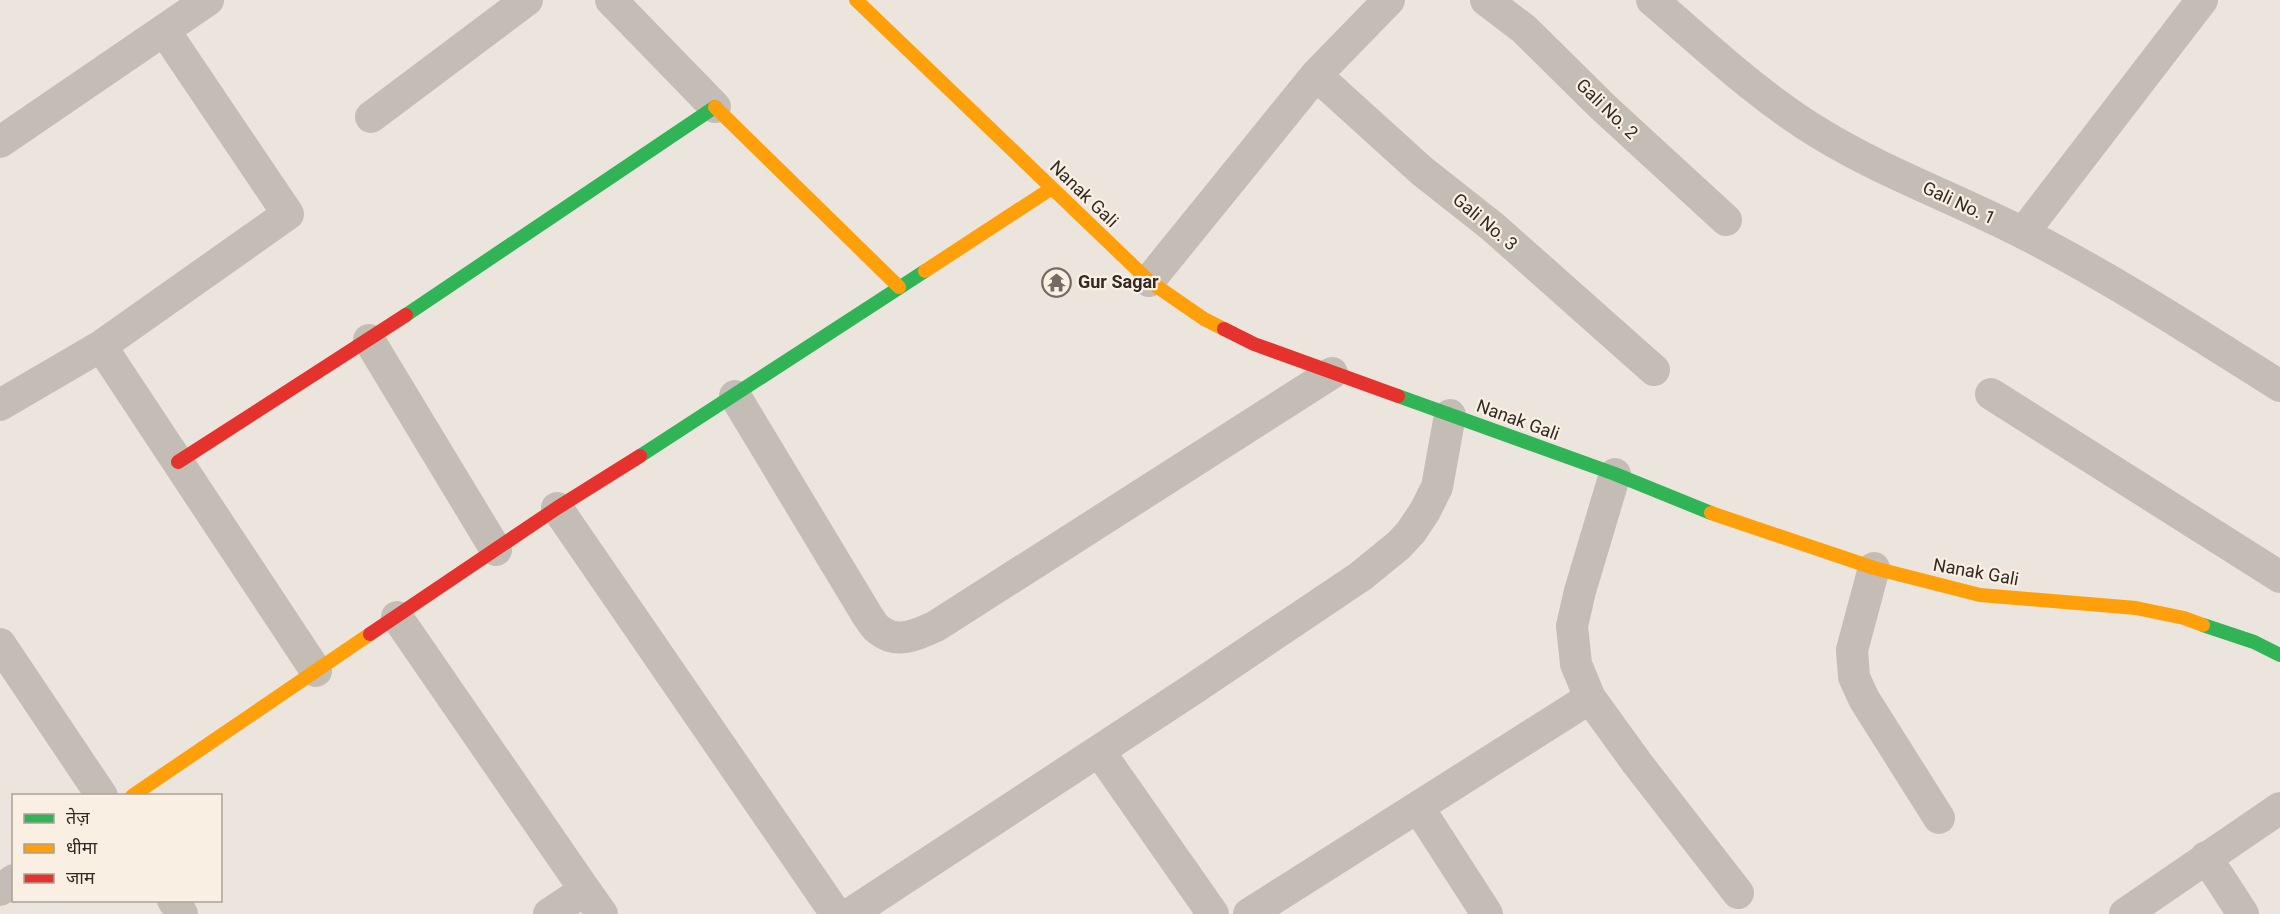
<svg xmlns="http://www.w3.org/2000/svg" width="2280" height="914" font-family="Roboto,'Noto Sans Devanagari',sans-serif">
	<style>
		.lines { fill: none; stroke-linecap: round; stroke-linejoin: round }
		.street { stroke: #c4bdb6; stroke-width: 32 }
		.fast { stroke: #30b455; stroke-width: 14 }
		.slow { stroke: #ff9f0a; stroke-width: 14 }
		.jam { stroke: #e5322d; stroke-width: 14 }
		.labels { text-anchor: middle; stroke-width: 4.5; stroke-linejoin: round; paint-order: stroke }
		.street-label { font-size: 18px; fill: #342a25; stroke: #f9f0e3 }
		.poi-label { font-size: 18px; font-weight: bold; fill: #342a25; stroke: #f9f0e3; text-anchor: start }
	</style>
	<rect width="100%" height="100%" fill="#ebe5dd"/>
	<g class="lines">
		<path class="street" d="M 611,0 L 715,107
			M 1486,0 L 1524,29 L 1603,107 L 1726,220
			M 1652,0 C 1706,46 1758,96 1819,133 C 1884,173 1955,198 2023,233 C 2111,278 2196,333 2280,386
			M 1316,75 L 1422,171 L 1493,227 L 1654,370
			M 371,117 L 527,0
			M 0,142 L 208,0
			M 2023,233 L 2202,0
			M 1149,281 L 1316,75 L 1389,0
			M 369,340 L 496,550
			M 101,346 L 288,214 L 164,30
			M 1991,394 L 2280,577
			M 735,396 L 867,615 C 870,619 874,627 879,630 C 897,645 919,634 936,626 L 1332,373
			M 0,405 L 101,346 L 316,671
			M 1615,474 L 1580,591 L 1572,626 L 1576,664 L 1590,698 L 1637,763 L 1738,893
			M 557,508 L 836,914
			M 1874,568 L 1852,650 L 1854,677 L 1864,699 L 1939,818
			M 397,617 L 585,890
			M 0,644 L 102,796
			M 1099,751 L 1213,914
			M 1418,807 L 1487,914
			M 2206,857 L 2243,914
			M 0,890 L 14,880
			M 173,900 L 182,914
			M 549,914 L 585,890 L 602,914
			M 850,914 L 1190,691 L 1361,576 L 1399,545 L 1411,532 L 1425,511 L 1437,487 L 1450,415
			M 1249,914 L 1590,698
			M 2125,914 L 2280,808"/>
		<path class="fast" d="M 406,315 L 715,107
			M 1398,396 L 1615,474 L 1711,513
			M 640,456 L 925,271
			M 2203,625 L 2254,642 L 2280,655"/>
		<path class="slow" d="M 856,0 L 1149,281 L 1204,319 L 1224,329
			M 715,107 L 899,287
			M 925,271 L 1052,188
			M 1711,513 L 1874,568 L 1980,595 L 2136,608 L 2184,618 L 2203,625
			M 132,796 L 370,634"/>
		<path class="jam" d="M 1224,329 L 1254,344 L 1398,396
			M 178,462 L 406,315
			M 370,634 L 557,508 L 640,456"/>
	</g>
	<defs>
		<symbol id="temple-ring" viewBox="-11 -11 22 22"><circle r="9.5" fill="#f9f0e3" stroke="#746b65" stroke-width="1.5"/><path d="M0-6L5-2H3V0L6.5 2.5H4V6H1.5V3h-3V6H-4V2.5H-6.5L-3 0V-2H-5Z" fill="#746b65"/></symbol>
	</defs>
	<g fill-rule="evenodd">
		<use href="#temple-ring" x="1040" y="266" width="33" height="33"/>
	</g>
	<g class="labels">
		<g class="street-label">
			<text transform="translate(1607 109) rotate(44)" y="6">Gali No. 2</text>
			<text transform="translate(1084 194) rotate(44)" y="6">Nanak Gali</text>
			<text transform="translate(1959 203) rotate(25)" y="6">Gali No. 1</text>
			<text transform="translate(1485 222) rotate(40)" y="6">Gali No. 3</text>
			<text transform="translate(1518 420) rotate(20)" y="6">Nanak Gali</text>
			<text transform="translate(1976 572) rotate(10)" y="6">Nanak Gali</text>
		</g>
		<g class="poi-label">
			<text x="1078" y="288">Gur Sagar</text>
		</g>
	</g>
	<rect x="12" y="794" width="210" height="108" fill="#f9f0e3" stroke="#aaa197" stroke-width="1.5"/>
	<rect x="24" y="814" width="30" height="9" fill="#30b455" stroke="#aaa197" stroke-width="1.5"/>
	<text x="66" y="824" font-size="18" fill="#342a25">तेज़</text>
	<rect x="24" y="844" width="30" height="9" fill="#ff9f0a" stroke="#aaa197" stroke-width="1.5"/>
	<text x="66" y="854" font-size="18" fill="#342a25">धीमा</text>
	<rect x="24" y="874" width="30" height="9" fill="#e5322d" stroke="#aaa197" stroke-width="1.5"/>
	<text x="66" y="884" font-size="18" fill="#342a25">जाम</text>
</svg>
